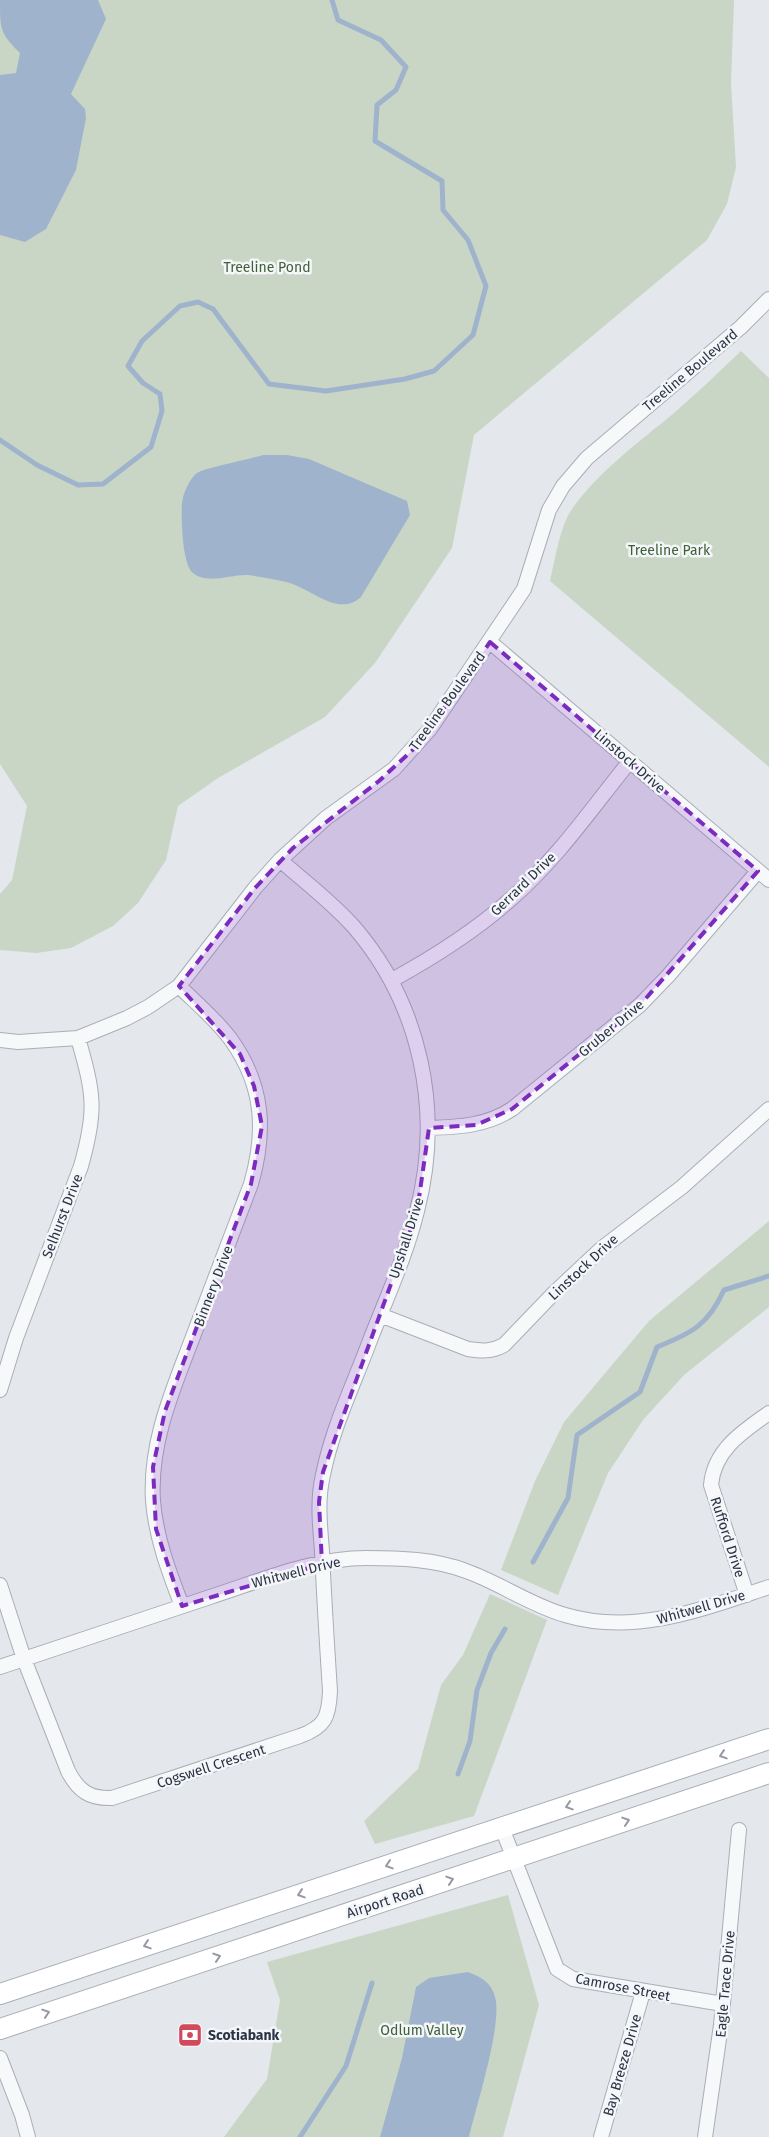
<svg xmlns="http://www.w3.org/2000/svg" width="769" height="2137" font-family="'Fira Sans',sans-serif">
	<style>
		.green { fill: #c9d6c5 }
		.water { fill: #9fb4cc }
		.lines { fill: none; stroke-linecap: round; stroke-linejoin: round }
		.stream { stroke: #9fb4cc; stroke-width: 5 }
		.minor-casing { stroke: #a9aeb7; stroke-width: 16 }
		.secondary-casing { stroke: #a9aeb7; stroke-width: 22 }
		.minor { stroke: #f7f8fa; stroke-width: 14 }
		.secondary { stroke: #fff; stroke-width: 20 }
		.oneway { stroke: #959aa2 }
		.marked { fill: #7b2cbf; fill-opacity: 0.2; stroke: #7b2cbf; stroke-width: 4; stroke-dasharray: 10 6; stroke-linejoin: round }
		.labels { text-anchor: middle; stroke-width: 5; stroke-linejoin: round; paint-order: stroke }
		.park-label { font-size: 14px; fill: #3f6138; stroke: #f4f6f9 }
		.street-label { font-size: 14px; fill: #2b3445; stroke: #f4f6f9 }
		.poi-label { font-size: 14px; font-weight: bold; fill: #2b3445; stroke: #f4f6f9; text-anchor: start }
	</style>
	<rect width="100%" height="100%" fill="#e4e7ec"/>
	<path class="green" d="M 0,0 L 734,0 L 731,83 L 736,167 L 727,204 L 707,240 L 474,435 L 452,548 L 375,663 L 325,717 L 218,778 L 178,806 L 166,860 L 138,903 L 113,926 L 71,948 L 36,953 L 0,950 L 0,894 L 12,880 L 27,806 L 0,764 Z
		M 741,351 L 769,378 L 769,767 L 550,581 C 555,560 560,526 572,509 C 599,471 639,442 674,413 C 697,393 719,372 741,351 Z
		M 769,1221 L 769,1307 L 684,1375 L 643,1420 L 608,1473 L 558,1595 L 501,1570 L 535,1481 L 564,1422 L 649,1321 Z
		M 490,1594 L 547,1620 L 474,1816 L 375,1844 L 364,1821 L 418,1769 L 441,1685 L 463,1655 Z
		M 508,1895 L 539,2005 L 503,2137 L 224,2137 L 267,2079 L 280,2000 L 267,1962 Z"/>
	<path class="water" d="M 0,0 L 98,0 L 106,19 L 71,94 L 85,109 L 86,118 L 76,170 L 46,229 L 25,242 L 0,235 L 0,75 L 16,73 L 20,53 C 0,33 0,30 0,0 Z
		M 263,455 L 287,455 L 309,459 L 407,501 L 410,515 L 361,597 C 337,618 312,588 286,582 C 274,579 261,577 248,575 C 231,574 208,585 193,573 C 182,565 181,516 182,503 C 183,494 189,479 197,473 C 204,468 251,459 263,455 Z
		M 468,1972 C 480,1976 492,1983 495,1997 C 503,2023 476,2107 469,2137 L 380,2137 L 402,2058 L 416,1987 L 429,1978 Z"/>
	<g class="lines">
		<path class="stream" d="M 0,440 L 37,465 L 78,485 L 103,484 L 151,447 L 162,411 L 160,394 L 143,383 L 128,366 L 142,341 L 180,306 L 198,302 L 213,309 L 269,384 L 326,391 L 405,379 L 434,371 L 473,335 L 486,286 L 468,240 L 443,210 L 442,181 L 375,141 L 377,105 L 396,90 L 406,67 L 381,40 L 338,20 L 332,0
			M 533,1562 L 568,1498 L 577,1435 L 640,1392 L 657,1347 C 692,1333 708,1325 724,1290 L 769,1276
			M 458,1774 L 470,1741 L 477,1690 L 491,1653 L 505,1629
			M 300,2137 L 346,2066 L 372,1983"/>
		<defs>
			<path id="minor" d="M 490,642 L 769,880
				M 392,980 C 434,957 475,931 511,899 C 557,859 592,808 630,761
				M 179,986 C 196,1003 218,1021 232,1041 C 264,1087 266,1132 251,1184 C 233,1232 215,1279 197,1326 C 176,1383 149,1439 153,1501 C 156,1538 169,1572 182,1606
				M 0,1040 L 18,1042 L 78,1038 L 127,1018 L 148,1007 L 179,986 L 255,888 L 280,860 L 326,818 L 394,769 L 430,729 L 524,589 L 549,510 L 563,486 L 587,458 L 741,327 L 769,299
				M 429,1128 C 459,1127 486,1126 512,1109 L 640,1005 L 668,976 L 758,871
				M 380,1315 L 468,1349 C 482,1351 491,1352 504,1345 L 554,1293 L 602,1248 L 682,1187 L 769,1109
				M 0,1390 L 16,1338 L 81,1166 C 97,1110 94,1094 78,1038
				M 0,1585 L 24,1659 L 68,1771 C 78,1791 90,1799 112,1798 L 300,1736 C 325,1727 329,1717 330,1691 C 327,1645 324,1598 322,1551 C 320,1526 317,1500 323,1475 C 332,1429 353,1386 369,1343 C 386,1299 406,1256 417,1211 C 443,1111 421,1005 354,927 C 332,902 305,882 280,860
				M 747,1595 L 711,1485 C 714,1450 742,1432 769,1413
				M 0,1667 C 70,1644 140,1620 210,1597 C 260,1581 313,1558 366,1558 C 399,1558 435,1559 466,1571 C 500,1583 530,1605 565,1615 C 635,1636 703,1609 769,1587
				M 502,1828 L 557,1969 L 573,1979 L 723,2004
				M 0,2058 L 22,2115 L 28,2137
				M 601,2137 L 643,1992
				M 705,2137 L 721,2025 L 739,1830"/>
			<path id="secondary" d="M 0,1994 L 769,1739
				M 0,2029 L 769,1773"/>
		</defs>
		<use href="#minor" class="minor-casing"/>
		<use href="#secondary" class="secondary-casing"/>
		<use href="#minor" class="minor"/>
		<use href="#secondary" class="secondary"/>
	</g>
	<defs><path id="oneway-chevron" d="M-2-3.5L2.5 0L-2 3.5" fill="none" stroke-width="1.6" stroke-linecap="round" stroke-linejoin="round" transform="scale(1.25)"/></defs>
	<g class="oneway">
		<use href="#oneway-chevron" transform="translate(723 1755) rotate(162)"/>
		<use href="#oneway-chevron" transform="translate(569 1806) rotate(162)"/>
		<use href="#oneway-chevron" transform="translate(626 1821) rotate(-18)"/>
		<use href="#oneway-chevron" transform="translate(389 1865) rotate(162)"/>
		<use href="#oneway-chevron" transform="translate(450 1880) rotate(-18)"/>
		<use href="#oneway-chevron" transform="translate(301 1894) rotate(162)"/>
		<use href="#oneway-chevron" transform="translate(147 1945) rotate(162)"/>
		<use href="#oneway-chevron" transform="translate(217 1957) rotate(-18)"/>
		<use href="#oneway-chevron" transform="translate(46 2013) rotate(-18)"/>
	</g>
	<path class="marked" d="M 490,642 L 758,871 L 640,1005 L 512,1109 L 476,1125 L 429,1128 L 417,1212 L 323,1472 L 319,1502 L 322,1564 L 182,1606 L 156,1529 L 153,1467 L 165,1411 L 251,1184 L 262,1126 L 254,1086 L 240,1054 L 179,986 L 255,888 L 293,848 L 379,781 L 419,744 Z"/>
	<defs>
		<symbol id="bank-square" viewBox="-11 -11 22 22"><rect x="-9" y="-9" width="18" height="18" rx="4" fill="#d1495b" stroke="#f4f6f9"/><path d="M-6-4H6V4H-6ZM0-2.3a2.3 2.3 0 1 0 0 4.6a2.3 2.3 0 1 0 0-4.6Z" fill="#fff"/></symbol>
	</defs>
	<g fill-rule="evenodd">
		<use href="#bank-square" x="176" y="2021" width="28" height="28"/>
	</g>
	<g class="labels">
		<g class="park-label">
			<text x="267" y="272">Treeline Pond</text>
			<text x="669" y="555">Treeline Park</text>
			<text x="422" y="2035">Odlum Valley</text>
		</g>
		<g class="street-label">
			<text transform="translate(690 370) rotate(-40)" y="5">Treeline Boulevard</text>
			<text transform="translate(447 701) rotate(-54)" y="5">Treeline Boulevard</text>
			<text transform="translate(630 761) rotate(41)" y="5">Linstock Drive</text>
			<text transform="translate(523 884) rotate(-44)" y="5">Gerrard Drive</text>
			<text transform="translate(611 1028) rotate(-40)" y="5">Gruber Drive</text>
			<text transform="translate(62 1216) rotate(-69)" y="5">Selhurst Drive</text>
			<text transform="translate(406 1238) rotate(-72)" y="5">Upshall Drive</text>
			<text transform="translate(583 1267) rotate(-43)" y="5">Linstock Drive</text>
			<text transform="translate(213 1286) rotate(-69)" y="5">Binnery Drive</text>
			<text transform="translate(728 1537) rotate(72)" y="5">Rufford Drive</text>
			<text transform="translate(296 1572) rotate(-14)" y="5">Whitwell Drive</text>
			<text transform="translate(701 1607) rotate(-16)" y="5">Whitwell Drive</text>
			<text transform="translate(211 1766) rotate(-18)" y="5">Cogswell Crescent</text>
			<text transform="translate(385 1901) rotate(-18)" y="5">Airport Road</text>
			<text transform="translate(725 1984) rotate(-85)" y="5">Eagle Trace Drive</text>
			<text transform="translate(623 1987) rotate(11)" y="5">Camrose Street</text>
			<text transform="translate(622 2065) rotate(-74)" y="5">Bay Breeze Drive</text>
		</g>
		<g class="poi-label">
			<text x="208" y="2040">Scotiabank</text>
		</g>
	</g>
</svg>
